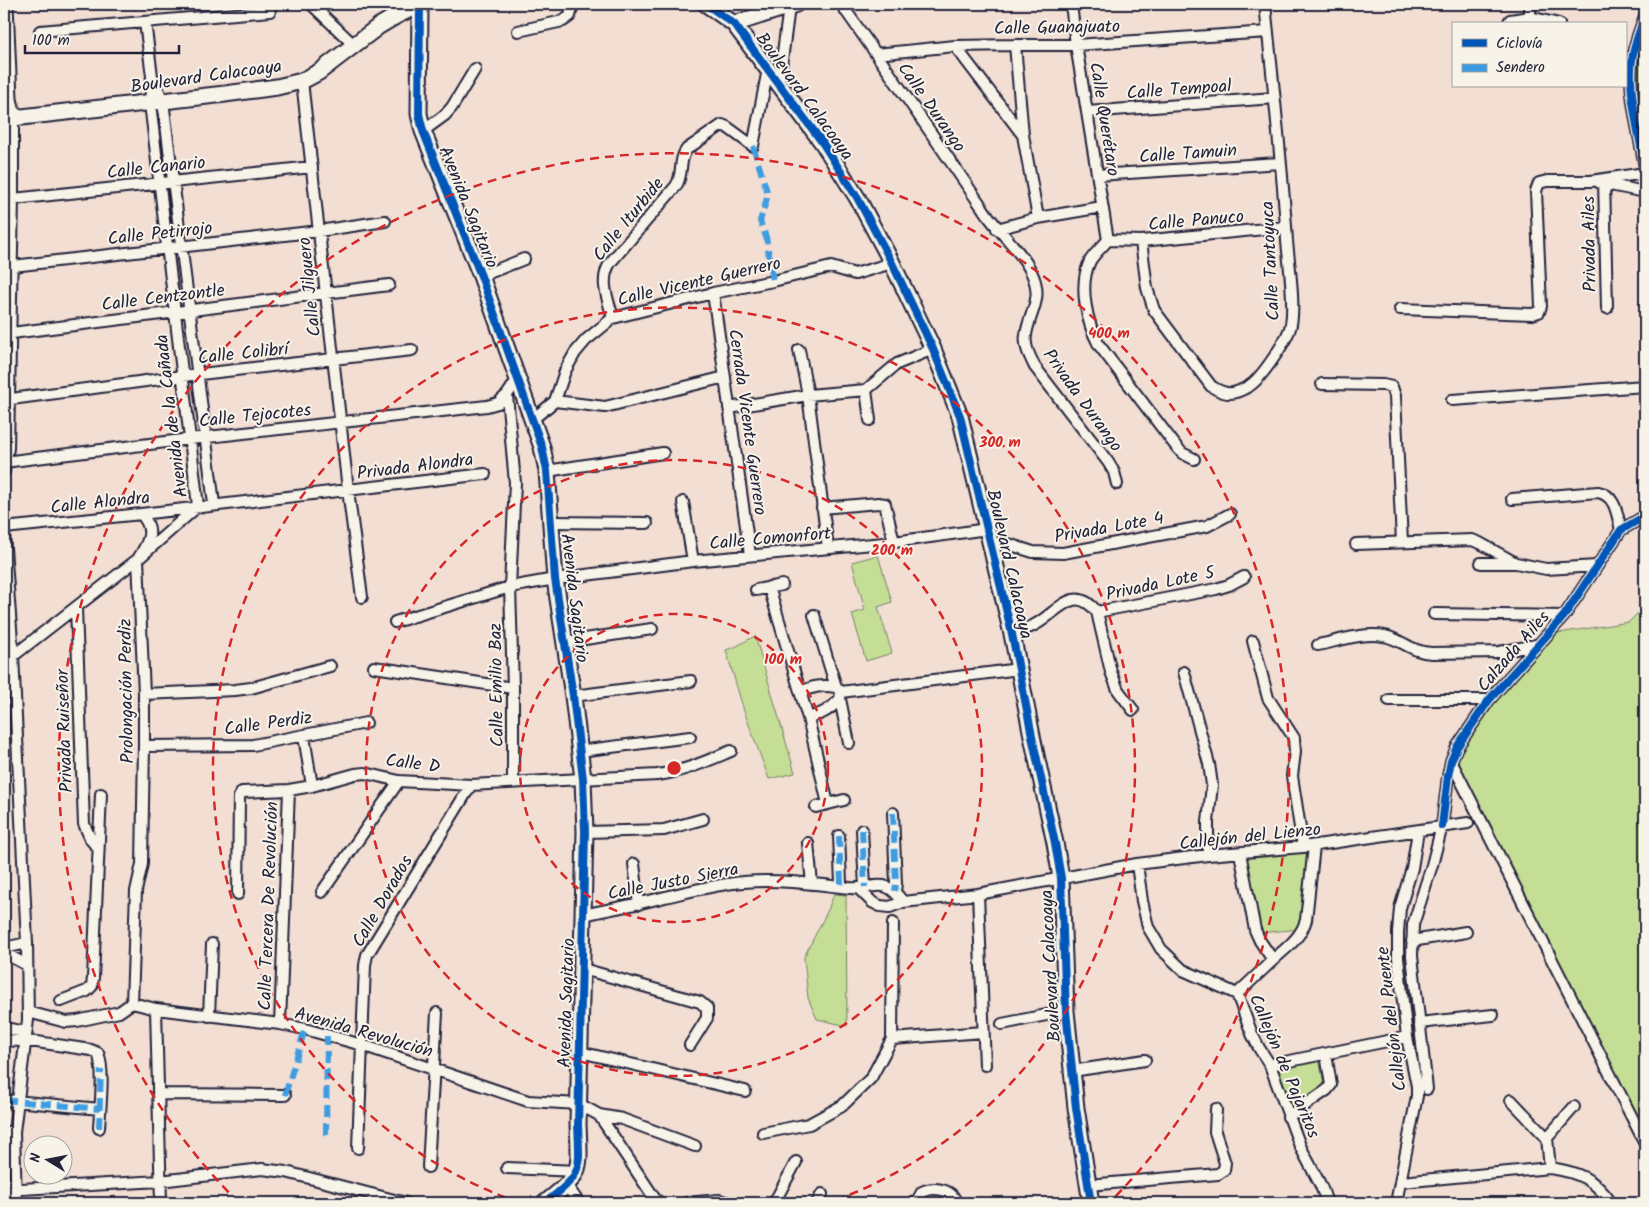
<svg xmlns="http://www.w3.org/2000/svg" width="1649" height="1207" font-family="Kalam,sans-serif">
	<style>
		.green { fill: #c5de95; stroke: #748068 }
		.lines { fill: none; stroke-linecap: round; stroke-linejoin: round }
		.street-casing { stroke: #22223b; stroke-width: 14 }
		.secondary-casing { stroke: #22223b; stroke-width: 19 }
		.street { stroke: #f7f3e8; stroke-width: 10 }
		.secondary { stroke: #f7f3e8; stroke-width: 15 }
		.quiet { stroke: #3c9ce2; stroke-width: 6; stroke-dasharray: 12 6; stroke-linecap: butt }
		.cycleway-casing { stroke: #f7f3e8; stroke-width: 11 }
		.cycleway { stroke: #0057b8; stroke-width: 8 }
		.ring { fill: none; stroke: #d62828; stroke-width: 2.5; stroke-dasharray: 9 6 }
		.labels { text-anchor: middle; stroke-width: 4; stroke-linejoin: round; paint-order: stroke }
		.street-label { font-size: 18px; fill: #22223b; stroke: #f7f3e8 }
		.centre { fill: #d62828; stroke: #f7f3e8; stroke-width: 2.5 }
		.ring-label { font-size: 15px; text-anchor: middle; font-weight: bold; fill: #d62828; stroke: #f7f3e8; stroke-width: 4; stroke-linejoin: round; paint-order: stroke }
	</style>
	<rect width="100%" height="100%" fill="#f2ded3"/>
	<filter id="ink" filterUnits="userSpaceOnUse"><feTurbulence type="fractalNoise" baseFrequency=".02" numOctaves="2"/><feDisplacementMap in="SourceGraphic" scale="10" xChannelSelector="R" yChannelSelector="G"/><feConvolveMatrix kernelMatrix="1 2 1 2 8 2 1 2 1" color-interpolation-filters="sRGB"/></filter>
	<g filter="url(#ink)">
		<path class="green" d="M 1645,23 L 1645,149 L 1636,64 L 1639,41 Z
			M 878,555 L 892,602 L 878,607 L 892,653 L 866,661 L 852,614 L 865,610 L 852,562 Z
			M 1645,606 L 1645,1143 L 1453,761 L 1489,704 L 1552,634 L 1629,622 Z
			M 755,636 L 795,773 L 769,779 L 744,711 L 726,650 L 735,647 Z
			M 1309,847 L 1301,929 L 1259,933 L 1246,854 Z
			M 834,894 L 846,895 L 847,1026 L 817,1019 L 808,998 L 804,957 L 828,910 Z
			M 1319,1059 L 1325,1089 L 1290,1112 L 1278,1067 Z"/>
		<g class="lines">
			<defs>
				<path id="street" d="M 311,4 L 355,46
					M 389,4 L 396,16
					M 841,4 C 890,73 938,143 986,213 C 1000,233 1025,255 1033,276 C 1043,300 1029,313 1026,335 C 1024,346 1030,357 1035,367 L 1108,462 L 1114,472 L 1117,484
					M 1071,4 L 1076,45 L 1108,240
					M 1645,16 C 1640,30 1634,44 1632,60 C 1627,88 1640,138 1645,167
					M 1530,17 L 1559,24
					M 1508,24 L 1510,20 L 1530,17 L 1530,4
					M 40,31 L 270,11
					M 518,31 L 563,21 L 570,16 L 573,4
					M 1015,45 L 1023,135 L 1038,218
					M 955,46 L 1022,134
					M 876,54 L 955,46 L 1015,45 L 1076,45 L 1268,32
					M 153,78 L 163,101 L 214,504
					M 302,81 L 348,490 L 362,597
					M 779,83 L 789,7
					M 1087,112 L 1274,98
					M 423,131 L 445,115 L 452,107 L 475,69
					M 1098,175 L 1280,163
					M 1604,179 L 1607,308
					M 1600,183 L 1645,192
					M 4,200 L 312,167
					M 997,229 L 1038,218 L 1102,207
					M 1108,240 C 1102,247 1094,254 1090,261 C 1078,286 1087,323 1099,345 L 1175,445 L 1182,453 L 1194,459
					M 1108,240 L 1141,241 L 1286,227
					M 1141,241 L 1147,288 L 1154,310 L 1211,386 C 1226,396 1234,395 1249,386 C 1261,379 1289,338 1291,324 C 1295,303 1289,264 1287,241 C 1282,162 1273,83 1265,4
					M 4,267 L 319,231 L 385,221
					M 481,276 L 524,259
					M 713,293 L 750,555
					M 1400,309 L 1532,314 L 1539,312 L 1541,306 L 1536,191 L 1539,183 L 1547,181 L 1591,181 L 1645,173
					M 613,318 C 608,299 599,281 610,263 L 676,186 C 684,174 678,160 687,149 L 722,125 L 727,127 L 753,146 L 768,69
					M 4,334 L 389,285
					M 799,350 L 808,395 L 828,548
					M 1322,384 L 1383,385 L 1392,387 L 1395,396 L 1402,542
					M 866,390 L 870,420
					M 4,400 L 183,376 L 412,350
					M 1452,400 L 1645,386
					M 555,401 L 605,407 L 725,377
					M 729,408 L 808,395 L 866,390 L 897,364 L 933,349
					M 533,419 L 555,401 L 565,371 L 575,353 L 586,340 L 613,318 L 713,293 L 773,281 L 831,267 L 855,274 L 892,263
					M 4,462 L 190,439 L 487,406 L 498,403 L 507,395
					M 4,471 L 8,448 L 13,199 L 13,118
					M 547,471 L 663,453
					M 1512,499 L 1598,492 C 1616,495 1617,515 1621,530
					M 683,502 L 693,561
					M 822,508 L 878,503 L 885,504 L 894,542
					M 551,522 L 647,523
					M 4,528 L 141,514 L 485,474
					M 4,534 L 13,655 L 27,943 L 28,1020 L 14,1132 L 16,1203
					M 991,543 L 1008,544 L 1033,552 L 1063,553 L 1207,526 L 1230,514
					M 1356,544 L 1472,540 L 1480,543 L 1516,563
					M 1481,563 L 1516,563 L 1546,569 L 1597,566
					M 769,587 L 808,718 L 828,804
					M 756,590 L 782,585
					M 76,608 L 84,824 L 91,840 L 98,848
					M 1097,612 L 1216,589 L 1229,585 L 1244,577
					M 1434,614 L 1564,616
					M 814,615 L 836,687 L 841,692 L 840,699 L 849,743
					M 395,622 L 510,587 L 555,579 L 693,561 L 894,542 L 987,529
					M 1012,634 C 1021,631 1030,628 1038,623 C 1059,610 1075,584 1097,612 L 1111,672 L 1118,690 L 1133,710
					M 1253,641 L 1268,698 L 1294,738 L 1295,752 L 1292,776 L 1303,847
					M 565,642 L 652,629
					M 1318,645 C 1338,641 1363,632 1384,636 C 1402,639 1410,652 1432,653 L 1499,652 L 1536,645
					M 4,663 L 138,559 L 198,506 L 150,103 L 152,76 L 145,22
					M 374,667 L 513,688
					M 1184,672 L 1209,764 L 1212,785 L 1208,822 L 1208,855
					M 801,692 C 813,686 822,685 836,687
					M 841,692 L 1019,669
					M 144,694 L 235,690 L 251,688 L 330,666
					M 573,696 L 691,681
					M 1389,700 L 1489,700
					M 808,718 C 822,714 830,710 840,699
					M 304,736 L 312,786
					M 144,746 L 253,745 L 366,723
					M 580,751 L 690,737
					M 1451,761 L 1645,1143
					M 513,783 L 513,688 L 510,587 L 515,483 L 507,395 L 517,380
					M 816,807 L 844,800
					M 893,813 L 896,884 L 895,891
					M 862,830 L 865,887
					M 585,832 L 664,830 L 703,819
					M 839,836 L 841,883 L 840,887
					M 808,843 L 812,884
					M 634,864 L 639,904
					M 1137,864 L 1142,901 L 1148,927 L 1161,949 L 1183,970 L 1237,994 L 1252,1034 L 1259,1048 L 1270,1065 L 1300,1146 L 1321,1186 L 1327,1203
					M 859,889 L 872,902 L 880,906 L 890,907 L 903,902 L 978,894 L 1137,864 L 1208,855 L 1303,847 L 1468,823
					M 322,892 L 399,781
					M 238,894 L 239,797 L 242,792 L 289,790 L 312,786 L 355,774 L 365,773 L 399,781 L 471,785 L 657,775 C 683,772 707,761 731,751
					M 978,894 L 985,1065
					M 584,915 C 611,909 638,904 665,897 C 691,891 717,884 744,882 C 779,879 815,884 850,888 C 876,890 884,875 903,902
					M 1412,941 L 1466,932
					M 4,948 L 27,943
					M 4,953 L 27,965
					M 1273,960 C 1286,948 1301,938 1306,920 L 1314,846
					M 583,969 L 700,1002 L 707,1008 L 707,1018 L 690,1045
					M 1237,994 L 1273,960 L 1260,941 L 1255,930 L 1240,853
					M 61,1001 L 87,991 L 92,986 L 93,978 L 101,794
					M 132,1003 L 136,891 L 142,864 L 144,746 L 144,694 L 138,559 C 148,543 156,530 141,514
					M 156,1009 L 161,1203
					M 28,1012 L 66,1022 L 77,1021 L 119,1012 L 132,1003 L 156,1009 L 280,1024 L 305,1029 L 362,1045 L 528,1101 L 579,1104 L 599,1115 L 622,1119 L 695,1146
					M 209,1016 L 212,944
					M 1419,1023 L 1493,1015
					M 280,1024 L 289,790
					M 1002,1024 L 1066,1011
					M 4,1028 L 26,1032
					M 892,1039 L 983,1032
					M 4,1040 L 37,1042 L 91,1050 L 98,1053 C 105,1071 100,1108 99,1128
					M 580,1052 L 745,1091
					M 1270,1065 L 1407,1037
					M 1072,1071 L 1145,1060
					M 1427,1089 L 1412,956 L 1413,925 L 1432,865 L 1442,826 L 1448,776 L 1451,761 L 1457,747 L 1489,700 L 1564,616 L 1621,530 L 1645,516
					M 158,1094 L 285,1095
					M 4,1100 L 100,1109
					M 1511,1100 L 1547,1138
					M 1574,1107 L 1547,1138 L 1550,1168 C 1578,1172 1595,1179 1611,1203
					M 599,1115 L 655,1199 L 660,1203
					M 1288,1117 L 1327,1090 L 1331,1085 L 1326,1054
					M 4,1132 L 14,1132
					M 763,1133 L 809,1124 L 842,1106 L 871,1078 L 892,1039 L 893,923
					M 358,1148 L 365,965 L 367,955 L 471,785
					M 428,1167 L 437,1013
					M 507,1168 L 578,1171
					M 1401,1182 L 1550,1168
					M 1088,1185 L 1218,1174 L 1224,1170 L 1225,1163 L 1215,1132 L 1216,1109
					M 567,1186 L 579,1203
					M 4,1190 L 160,1181 L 262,1169 L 286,1172 L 406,1203
					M 686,1203 L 719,1200 L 729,1203
					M 774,1203 L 796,1162
					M 817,1203 L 822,1194
					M 916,1203 L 922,1192 C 933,1186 953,1189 956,1203
					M 1396,1203 L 1417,1096 L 1417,1086 L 1407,1037 L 1398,958 L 1398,932 L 1400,908 L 1412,868 L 1418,831"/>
				<path id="secondary" d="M 5,4 L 9,99 L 13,118
					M 420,4 L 419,114 L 423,131 L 481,276 L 542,447 L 547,471 L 555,579 L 573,696 L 583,779 L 585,832 L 578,1125 C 580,1172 583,1173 545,1203
					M 706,4 L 734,24 L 822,142 L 858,199 L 892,263 L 933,349 L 960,416 L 1012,634 L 1033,741 L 1055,843 L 1061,878 L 1066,1011 L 1076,1108 L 1091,1203
					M 734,24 L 796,4
					M 4,119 L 225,94 L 277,87 L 302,81 L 319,72 L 379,26 L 396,16 L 421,4"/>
			</defs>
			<use href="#street" class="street-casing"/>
			<use href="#secondary" class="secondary-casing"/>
			<use href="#street" class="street"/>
			<use href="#secondary" class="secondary"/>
			<path class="quiet" d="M 753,146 L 768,195 L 760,221 L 766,237 L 773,281
				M 893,813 L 896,884 L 895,891
				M 862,830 L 865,887
				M 839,836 L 841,883 L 840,887
				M 285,1095 L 305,1029
				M 4,1100 L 100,1109
				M 99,1128 L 101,1070
				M 326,1135 L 327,1036"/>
			<defs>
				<path id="cycleway" d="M 420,4 L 419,114 L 423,131 L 481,276 L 542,447 L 547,471 L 555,579 L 573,696 L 583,779 L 585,832 L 578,1125 C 580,1172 583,1173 545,1203
					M 706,4 L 734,24 L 822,142 L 858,199 L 892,263 L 933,349 L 960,416 L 1012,634 L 1033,741 L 1055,843 L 1061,878 L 1066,1011 L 1076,1108 L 1091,1203
					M 1645,16 C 1640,30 1634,44 1632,60 C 1627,88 1640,138 1645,167
					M 1442,826 L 1448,776 L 1451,761 L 1457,747 L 1489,700 L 1564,616 L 1621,530 L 1645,516"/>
			</defs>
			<use href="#cycleway" class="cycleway-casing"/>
			<use href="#cycleway" class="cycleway"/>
		</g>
	</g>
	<g class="ring">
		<circle cx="674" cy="768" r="154"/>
		<circle cx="674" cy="768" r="308"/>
		<path d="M520 1203A461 461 0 1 1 828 1203"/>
		<path d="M239 1203A615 615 0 1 1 1109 1203"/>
	</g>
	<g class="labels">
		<g class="street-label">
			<text transform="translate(1057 27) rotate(-1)" y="6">Calle Guanajuato</text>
			<text transform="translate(206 76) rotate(-8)" y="6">Boulevard Calacoaya</text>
			<text transform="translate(1179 89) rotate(-4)" y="6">Calle Tempoal</text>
			<text transform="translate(805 96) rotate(54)" y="6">Boulevard Calacoaya</text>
			<text transform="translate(932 107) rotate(55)" y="6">Calle Durango</text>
			<text transform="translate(1105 119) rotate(81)" y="6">Calle Querétaro</text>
			<text transform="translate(1188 153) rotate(-4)" y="6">Calle Tamuin</text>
			<text transform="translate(156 167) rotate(-6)" y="6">Calle Canario</text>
			<text transform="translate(469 207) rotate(68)" y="6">Avenida Sagitario</text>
			<text transform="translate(628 219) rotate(-51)" y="6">Calle Iturbide</text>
			<text transform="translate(1196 220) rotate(-5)" y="6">Calle Panuco</text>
			<text transform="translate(160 233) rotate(-6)" y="6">Calle Petirrojo</text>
			<text transform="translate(1589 244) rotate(-91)" y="6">Privada Ailes</text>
			<text transform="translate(1270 261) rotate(-93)" y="6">Calle Tantoyuca</text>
			<text transform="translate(699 281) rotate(-13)" y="6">Calle Vicente Guerrero</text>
			<text transform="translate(309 287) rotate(-96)" y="6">Calle Jilguero</text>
			<text transform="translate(163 297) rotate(-7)" y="6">Calle Centzontle</text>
			<text transform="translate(243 353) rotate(-6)" y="6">Calle Colibrí</text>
			<text transform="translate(1083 400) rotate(54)" y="6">Privada Durango</text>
			<text transform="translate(255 415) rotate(-6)" y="6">Calle Tejocotes</text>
			<text transform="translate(171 416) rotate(-97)" y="6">Avenida de la Cañada</text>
			<text transform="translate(748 422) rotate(82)" y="6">Cerrada Vicente Guerrero</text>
			<text transform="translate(415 466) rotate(-7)" y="6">Privada Alondra</text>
			<text transform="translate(100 502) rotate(-6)" y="6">Calle Alondra</text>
			<text transform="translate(1109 527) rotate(-10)" y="6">Privada Lote 4</text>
			<text transform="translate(770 538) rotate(-5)" y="6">Calle Comonfort</text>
			<text transform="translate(1010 564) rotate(77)" y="6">Boulevard Calacoaya</text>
			<text transform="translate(1160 583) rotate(-12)" y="6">Privada Lote 5</text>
			<text transform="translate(575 598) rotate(83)" y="6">Avenida Sagitario</text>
			<text transform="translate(1513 651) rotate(-49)" y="6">Calzada Ailes</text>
			<text transform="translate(496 685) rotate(-91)" y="6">Calle Emilio Baz</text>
			<text transform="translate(126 691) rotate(-91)" y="6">Prolongación Perdiz</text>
			<text transform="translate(268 723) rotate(-8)" y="6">Calle Perdiz</text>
			<text transform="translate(64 731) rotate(-92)" y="6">Privada Ruiseñor</text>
			<text transform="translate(413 763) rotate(7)" y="6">Calle D</text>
			<text transform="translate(1250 836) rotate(-6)" y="6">Callejón del Lienzo</text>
			<text transform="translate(673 881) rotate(-11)" y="6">Calle Justo Sierra</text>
			<text transform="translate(382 901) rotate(-60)" y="6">Calle Dorados</text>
			<text transform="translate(268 906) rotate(-88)" y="6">Calle Tercera De Revolución</text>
			<text transform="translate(1050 966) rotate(-93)" y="6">Boulevard Calacoaya</text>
			<text transform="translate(566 1003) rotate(-88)" y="6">Avenida Sagitario</text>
			<text transform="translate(1391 1019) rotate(-97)" y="6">Callejón del Puente</text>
			<text transform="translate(364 1032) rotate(16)" y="6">Avenida Revolución</text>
			<text transform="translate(1285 1066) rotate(67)" y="6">Callejón de Pajaritos</text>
		</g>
	</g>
	<circle cx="674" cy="768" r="8" class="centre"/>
	<g class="ring-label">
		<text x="1109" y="338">400 m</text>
		<text x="1000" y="447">300 m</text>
		<text x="892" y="555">200 m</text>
		<text x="783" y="664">100 m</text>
	</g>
	<rect width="1649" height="1207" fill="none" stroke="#f7f3e8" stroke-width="20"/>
	<rect x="10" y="10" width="1629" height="1187" fill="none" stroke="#22223b" stroke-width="2" filter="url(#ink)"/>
	<rect x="1452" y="22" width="175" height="65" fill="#f7f3e8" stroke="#a29fa3"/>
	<rect x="1462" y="39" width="25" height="8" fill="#0057b8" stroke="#a29fa3"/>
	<text x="1496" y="48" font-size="15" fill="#22223b">Ciclovía</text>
	<rect x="1462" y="64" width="25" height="8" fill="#3c9ce2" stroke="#a29fa3"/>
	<text x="1496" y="72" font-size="15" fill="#22223b">Sendero</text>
	<g transform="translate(48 1160) rotate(280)"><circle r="24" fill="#f7f3e8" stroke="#a29fa3"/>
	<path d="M0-4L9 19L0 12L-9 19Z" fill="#22223b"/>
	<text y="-8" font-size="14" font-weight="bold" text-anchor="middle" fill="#22223b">N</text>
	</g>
	<path d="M25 45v8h154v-8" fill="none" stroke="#22223b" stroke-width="2.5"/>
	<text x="32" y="45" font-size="15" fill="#22223b" stroke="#f7f3e8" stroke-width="4" paint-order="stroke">100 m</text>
</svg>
